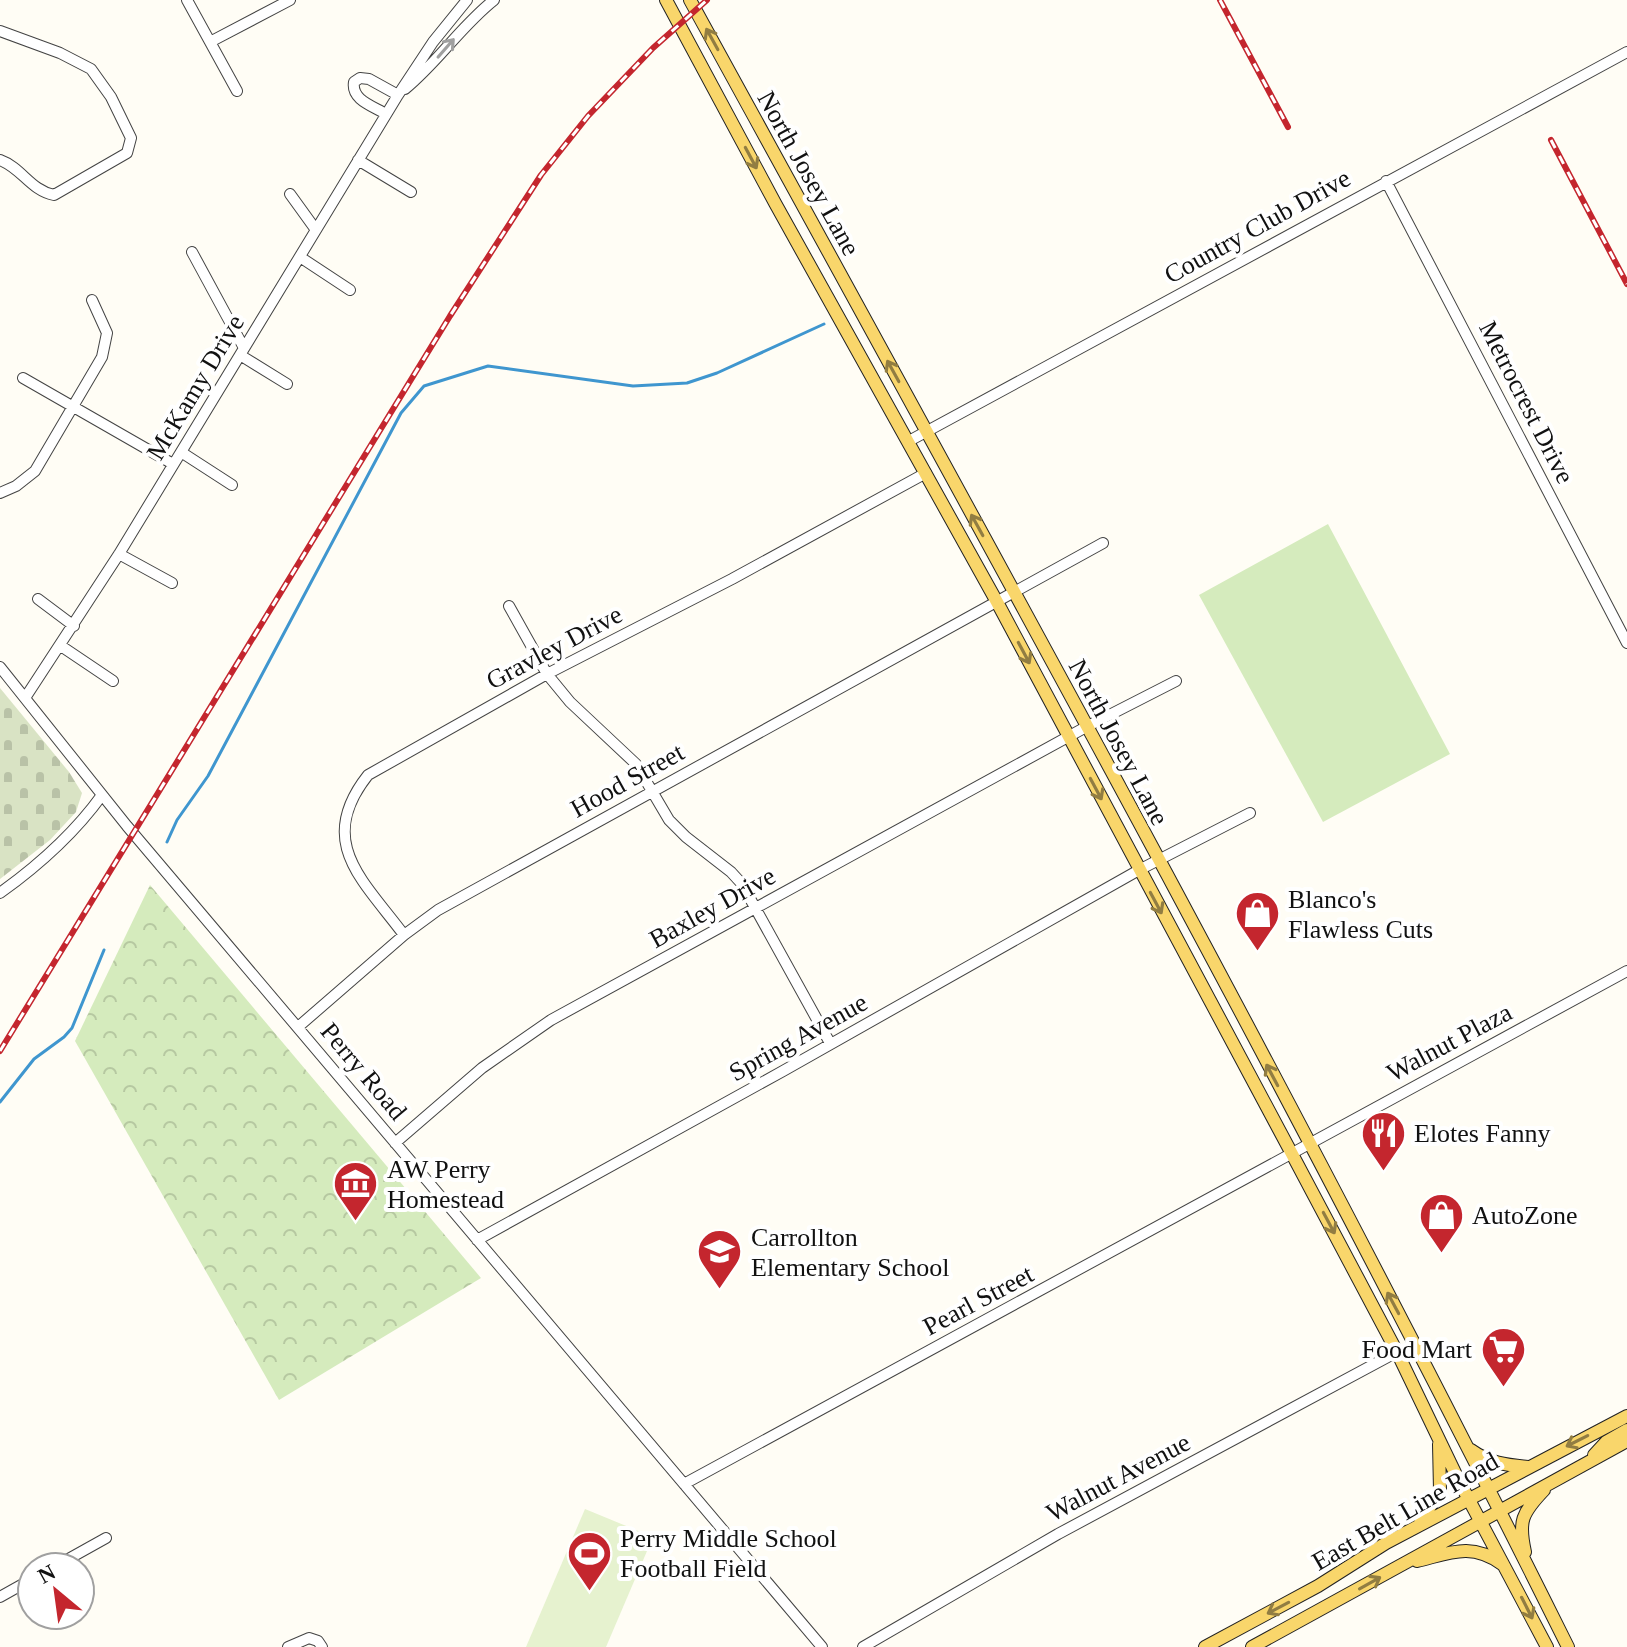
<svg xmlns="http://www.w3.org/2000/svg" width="1627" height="1647" font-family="'Times New Roman',serif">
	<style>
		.grass { fill: #d5ebbd }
		.cemetery { fill: url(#cemetery-stones) }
		.park { fill: url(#park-crowns) }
		.pitch { fill: #e6f2cf }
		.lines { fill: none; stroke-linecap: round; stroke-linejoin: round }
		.stream { stroke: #3f96cf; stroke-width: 3 }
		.minor-casing { stroke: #444; stroke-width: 12 }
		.major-casing { stroke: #222; stroke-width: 14 }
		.minor { stroke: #fff; stroke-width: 10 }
		.major { stroke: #f9d66b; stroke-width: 12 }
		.rail-casing { stroke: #c4262e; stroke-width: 6 }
		.rail { stroke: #fff; stroke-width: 3; stroke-dasharray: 9; stroke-linecap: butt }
		.oneway { stroke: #917d42 }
		.oneway2 { stroke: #a0a0a0 }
		.labels { text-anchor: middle; stroke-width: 8; stroke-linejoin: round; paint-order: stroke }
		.street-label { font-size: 26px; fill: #111; stroke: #fff }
		.poi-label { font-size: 26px; fill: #111; stroke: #fff; text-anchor: start }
	</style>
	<defs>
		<pattern id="cemetery-stones" width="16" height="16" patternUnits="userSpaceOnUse" patternTransform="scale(2)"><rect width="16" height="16" fill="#d9e3c4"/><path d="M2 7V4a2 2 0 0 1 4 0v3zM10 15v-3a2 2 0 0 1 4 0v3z" fill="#b9c2a7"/></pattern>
		<pattern id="park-crowns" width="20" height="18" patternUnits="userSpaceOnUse" patternTransform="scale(2)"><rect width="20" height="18" fill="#d5ebbd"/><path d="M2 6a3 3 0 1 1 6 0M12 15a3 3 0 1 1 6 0" fill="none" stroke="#b6c8a1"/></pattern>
	</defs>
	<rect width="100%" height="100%" fill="#fffdf5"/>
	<path class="grass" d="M 1328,524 L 1450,754 L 1323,822 L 1199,595 Z"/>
	<path class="cemetery" d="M 0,688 L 69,772 L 82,793 L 76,812 L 50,840 L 0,879 Z"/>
	<path class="park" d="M 150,885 L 481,1278 L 279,1400 L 75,1041 Z"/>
	<path class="pitch" d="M 585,1509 L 653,1537 L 606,1647 L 526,1647 Z"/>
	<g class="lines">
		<path class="stream" d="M 167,842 L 177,820 L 208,776 L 401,413 L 424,386 L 488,366 L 633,386 L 687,383 L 717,373 L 824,324
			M 0,1102 L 34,1059 L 64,1037 L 72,1028 L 104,950"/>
		<defs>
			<path id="minor" d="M 187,0 L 237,91
				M 0,31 L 60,53 L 91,69 L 111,97 L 131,138 L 127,153 L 54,195 C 30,190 22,168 0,160
				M 210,42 L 290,0
				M 405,89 C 438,62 461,26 494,0
				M 386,114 C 373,106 351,100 354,82 L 360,78 L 369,79 L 398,95
				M 358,160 L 411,192
				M 1386,181 L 1627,643
				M 290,194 L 316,230
				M 192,252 L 244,348
				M 300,257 L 350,290
				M 240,355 L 287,384
				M 23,378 L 173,464
				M 909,441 L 1627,52
				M 181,452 L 232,485
				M 0,493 L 16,486 L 35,471 L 102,357 L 107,333 L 92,300
				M 119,554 L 172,583
				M 38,599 L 74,626
				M 509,606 L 547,674 L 570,702 L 636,764 L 669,820 L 686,837 L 731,872 L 742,884 L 830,1043
				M 61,646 L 113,681
				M 0,667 L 127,826 L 822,1647
				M 25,698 L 119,554 L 398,95 L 433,42 L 467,0
				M 0,893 C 39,865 74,834 102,795
				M 404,935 C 363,880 315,842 368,775 L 547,674 L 732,579 L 926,473
				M 298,1027 L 404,935 L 438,910 L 1103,543
				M 395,1143 L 482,1068 L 551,1020 L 1086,727 L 1176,681
				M 477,1240 L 783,1071 L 1139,870 L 1250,813
				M 684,1484 L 1627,971
				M 54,1567 L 106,1538
				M 0,1597 L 32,1579
				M 288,1647 L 309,1638 L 318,1641 L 322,1647
				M 863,1647 L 1058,1534 L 1397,1352"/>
			<path id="major" d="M 666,0 L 775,203 L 997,602 L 1292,1154 L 1397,1352 L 1459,1481 L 1547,1647
				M 690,0 C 989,545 1291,1090 1568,1647
				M 1471,1450 C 1489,1463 1506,1465 1528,1467
				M 1594,1455 L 1606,1442 L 1627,1430
				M 1420,1523 L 1440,1490 L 1439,1444
				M 1525,1552 C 1518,1521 1522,1513 1544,1490
				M 1417,1561 C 1450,1553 1471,1542 1502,1564
				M 1205,1647 L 1318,1586 L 1386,1543 L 1627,1416
				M 1252,1647 L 1627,1441"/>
		</defs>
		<use href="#minor" class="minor-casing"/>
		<use href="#major" class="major-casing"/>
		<use href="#minor" class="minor"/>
		<use href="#major" class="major"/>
		<defs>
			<path id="rail" d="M 1220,0 L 1288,127
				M 1551,140 L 1627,284
				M 0,1051 L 450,316 L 541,175 L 588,116 L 653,48 L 707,0"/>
		</defs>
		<use href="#rail" class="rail-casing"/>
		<use href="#rail" class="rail"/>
	</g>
	<defs><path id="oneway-shaft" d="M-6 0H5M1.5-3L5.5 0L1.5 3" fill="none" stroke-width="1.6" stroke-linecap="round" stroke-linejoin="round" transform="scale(2)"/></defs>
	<g class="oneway">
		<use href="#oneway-shaft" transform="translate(712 39) rotate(-119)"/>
		<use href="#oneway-shaft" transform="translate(751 158) rotate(62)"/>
		<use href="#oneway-shaft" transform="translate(893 371) rotate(-119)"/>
		<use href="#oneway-shaft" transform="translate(977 525) rotate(-119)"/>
		<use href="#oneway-shaft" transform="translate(1024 653) rotate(62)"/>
		<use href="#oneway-shaft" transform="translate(1096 789) rotate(62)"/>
		<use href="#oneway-shaft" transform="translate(1156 903) rotate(62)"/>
		<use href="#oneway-shaft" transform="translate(1272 1075) rotate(-118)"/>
		<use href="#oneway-shaft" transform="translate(1329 1223) rotate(62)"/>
		<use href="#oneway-shaft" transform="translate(1393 1303) rotate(-118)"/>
		<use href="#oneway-shaft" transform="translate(1577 1441) rotate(153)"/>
		<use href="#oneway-shaft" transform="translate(1370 1583) rotate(-29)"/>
		<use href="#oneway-shaft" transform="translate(1278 1608) rotate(152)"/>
		<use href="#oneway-shaft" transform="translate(1527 1608) rotate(63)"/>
	</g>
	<use class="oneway2" href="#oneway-shaft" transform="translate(446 48) rotate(-49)"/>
	<defs>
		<symbol id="shop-pin" viewBox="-11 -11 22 30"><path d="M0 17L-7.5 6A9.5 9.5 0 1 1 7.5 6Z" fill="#c4262e" stroke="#fff"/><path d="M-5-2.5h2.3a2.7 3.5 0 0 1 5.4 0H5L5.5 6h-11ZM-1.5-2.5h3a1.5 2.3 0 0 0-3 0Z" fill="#fff"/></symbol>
		<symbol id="restaurant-pin" viewBox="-11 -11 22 30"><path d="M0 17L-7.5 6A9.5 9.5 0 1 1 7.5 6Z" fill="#c4262e" stroke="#fff"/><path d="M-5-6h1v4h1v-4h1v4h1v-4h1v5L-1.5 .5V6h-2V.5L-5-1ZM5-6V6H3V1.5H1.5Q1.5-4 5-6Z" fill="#fff"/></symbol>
		<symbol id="museum-pin" viewBox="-11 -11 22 30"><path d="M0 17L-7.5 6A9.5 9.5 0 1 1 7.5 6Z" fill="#c4262e" stroke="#fff"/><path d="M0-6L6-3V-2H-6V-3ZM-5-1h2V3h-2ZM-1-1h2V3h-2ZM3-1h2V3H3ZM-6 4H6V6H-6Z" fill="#fff"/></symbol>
		<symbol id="school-pin" viewBox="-11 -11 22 30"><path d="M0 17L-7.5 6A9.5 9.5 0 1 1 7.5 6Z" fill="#c4262e" stroke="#fff"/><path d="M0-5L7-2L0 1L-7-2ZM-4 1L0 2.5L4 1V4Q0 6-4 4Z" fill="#fff"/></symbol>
		<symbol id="supermarket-pin" viewBox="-11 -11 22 30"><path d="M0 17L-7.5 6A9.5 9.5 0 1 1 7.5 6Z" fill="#c4262e" stroke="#fff"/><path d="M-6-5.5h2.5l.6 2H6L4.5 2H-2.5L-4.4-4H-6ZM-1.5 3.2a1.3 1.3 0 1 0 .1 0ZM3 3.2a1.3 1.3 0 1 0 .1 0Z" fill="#fff"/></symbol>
		<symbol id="stadium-pin" viewBox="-11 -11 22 30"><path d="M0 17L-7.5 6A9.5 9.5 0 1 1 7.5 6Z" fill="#c4262e" stroke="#fff"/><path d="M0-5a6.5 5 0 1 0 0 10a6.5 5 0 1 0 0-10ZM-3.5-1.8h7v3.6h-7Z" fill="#fff"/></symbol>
	</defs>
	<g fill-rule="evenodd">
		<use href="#shop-pin" x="1232" y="888" width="51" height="69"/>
		<use href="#restaurant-pin" x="1358" y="1108" width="51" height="69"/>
		<use href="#museum-pin" x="330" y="1158" width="51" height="69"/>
		<use href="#shop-pin" x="1416" y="1190" width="51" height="69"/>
		<use href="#school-pin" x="694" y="1226" width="51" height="69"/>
		<use href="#supermarket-pin" x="1478" y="1324" width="51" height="69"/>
		<use href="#stadium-pin" x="564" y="1528" width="51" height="69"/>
	</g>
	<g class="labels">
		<g class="street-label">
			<text transform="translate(809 173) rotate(61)" y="9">North Josey Lane</text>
			<text transform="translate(1257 226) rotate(-29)" y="9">Country Club Drive</text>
			<text transform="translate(195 387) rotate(-59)" y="9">McKamy Drive</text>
			<text transform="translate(1527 402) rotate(63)" y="9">Metrocrest Drive</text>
			<text transform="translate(554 647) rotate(-28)" y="9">Gravley Drive</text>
			<text transform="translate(1119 742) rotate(62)" y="9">North Josey Lane</text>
			<text transform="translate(627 780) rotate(-29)" y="9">Hood Street</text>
			<text transform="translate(712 907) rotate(-29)" y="9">Baxley Drive</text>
			<text transform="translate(798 1037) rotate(-29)" y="9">Spring Avenue</text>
			<text transform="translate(1449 1042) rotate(-28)" y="9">Walnut Plaza</text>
			<text transform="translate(364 1071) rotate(50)" y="9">Perry Road</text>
			<text transform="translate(978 1300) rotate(-28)" y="9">Pearl Street</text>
			<text transform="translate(1118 1477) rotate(-28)" y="9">Walnut Avenue</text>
			<text transform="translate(1405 1511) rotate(-30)" y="9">East Belt Line Road</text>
		</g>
		<g class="poi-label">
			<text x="1288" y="908">Blanco's<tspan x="1288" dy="30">Flawless Cuts</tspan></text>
			<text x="1414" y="1142">Elotes Fanny</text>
			<text x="387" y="1178">AW Perry<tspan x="387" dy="30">Homestead</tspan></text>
			<text x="1472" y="1224">AutoZone</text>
			<text x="751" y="1246">Carrollton<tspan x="751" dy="30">Elementary School</tspan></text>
			<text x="1472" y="1358" text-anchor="end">Food Mart</text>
			<text x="620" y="1547">Perry Middle School<tspan x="620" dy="30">Football Field</tspan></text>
		</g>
	</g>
	<g transform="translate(56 1591) rotate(331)"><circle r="38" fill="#ffffff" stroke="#a0a0a0" stroke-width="2"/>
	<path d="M0-6L14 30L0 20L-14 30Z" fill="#c4262e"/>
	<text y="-12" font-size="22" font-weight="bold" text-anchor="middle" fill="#111111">N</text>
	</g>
</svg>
